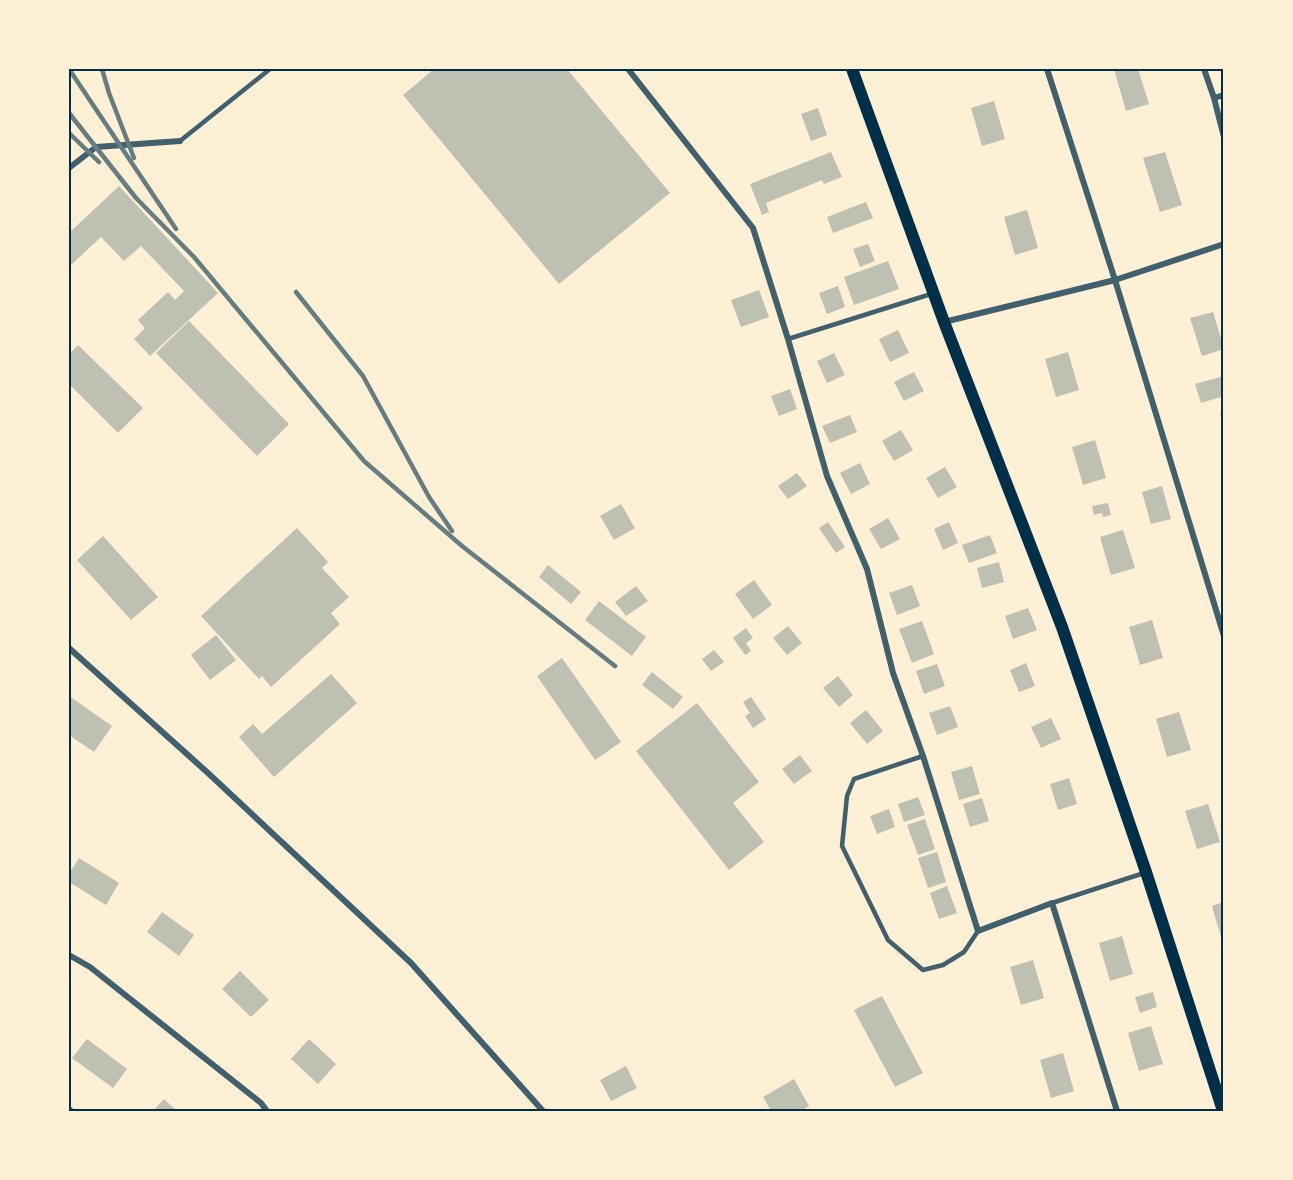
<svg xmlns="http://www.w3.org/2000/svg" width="1293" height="1180" font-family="'DM Sans',sans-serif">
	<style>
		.building { fill: #bec0b2 }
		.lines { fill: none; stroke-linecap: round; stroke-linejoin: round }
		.path { stroke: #003049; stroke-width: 3 }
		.service { stroke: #3f606c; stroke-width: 4.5 }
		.minor { stroke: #3f606c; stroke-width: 6 }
		.secondary { stroke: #003049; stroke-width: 12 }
		.rail { stroke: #657d81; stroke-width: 4.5 }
		.neatline { fill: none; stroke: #003049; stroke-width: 2 }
	</style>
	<rect width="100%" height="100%" fill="#fdf0d5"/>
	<path class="building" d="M 434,69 L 567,69 L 670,193 L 559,284 L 403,95 Z
		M 1114,69 L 1138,69 L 1149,104 L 1126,111 Z
		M 994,101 L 1005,139 L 982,146 L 971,108 Z
		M 818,108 L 827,135 L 811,141 L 801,114 Z
		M 831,152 L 842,177 L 824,184 L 822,180 L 766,203 L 769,212 L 762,215 L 750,184 Z
		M 1165,152 L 1182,205 L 1160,212 L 1143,158 Z
		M 119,186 L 218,293 L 150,356 L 134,339 L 145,328 L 138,320 L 168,292 L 175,300 L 184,291 L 141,246 L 124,261 L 101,237 L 69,267 L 69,233 Z
		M 866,202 L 873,218 L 833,233 L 827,217 Z
		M 1027,210 L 1038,248 L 1015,255 L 1004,217 Z
		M 868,244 L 875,261 L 860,267 L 853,249 Z
		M 888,261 L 899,289 L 854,305 L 844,277 Z
		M 838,286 L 845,307 L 827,314 L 819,293 Z
		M 759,290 L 769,317 L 741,327 L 731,300 Z
		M 1213,312 L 1224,349 L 1202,356 L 1190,318 Z
		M 189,321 L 289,424 L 257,456 L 156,353 Z
		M 898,330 L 909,353 L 890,362 L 879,339 Z
		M 78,345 L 143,408 L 118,433 L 69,384 L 69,354 Z
		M 1068,352 L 1079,390 L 1056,397 L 1045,359 Z
		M 834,353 L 845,375 L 827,383 L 817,361 Z
		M 914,372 L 924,391 L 904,401 L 894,382 Z
		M 1224,376 L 1224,396 L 1201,403 L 1195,384 Z
		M 790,389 L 797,409 L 779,416 L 771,396 Z
		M 1224,412 L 1224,426 L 1223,426 L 1220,413 Z
		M 850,415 L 857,432 L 830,443 L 822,426 Z
		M 901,430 L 913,450 L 894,461 L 882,441 Z
		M 1095,440 L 1106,478 L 1083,485 L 1072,447 Z
		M 860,463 L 870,484 L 851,494 L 840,473 Z
		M 945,467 L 957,487 L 938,498 L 926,478 Z
		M 797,473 L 807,486 L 788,499 L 778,486 Z
		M 1162,486 L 1171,519 L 1151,524 L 1142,492 Z
		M 1108,503 L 1111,515 L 1103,517 L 1102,513 L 1094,515 L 1092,506 Z
		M 621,504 L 635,528 L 614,540 L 600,516 Z
		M 888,518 L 900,539 L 881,549 L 869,529 Z
		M 828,522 L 845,547 L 836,553 L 819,528 Z
		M 949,522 L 958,543 L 943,550 L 934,529 Z
		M 297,528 L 328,562 L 322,568 L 349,597 L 331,613 L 340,624 L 271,687 L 262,676 L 259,679 L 201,616 Z
		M 1123,530 L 1135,568 L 1111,575 L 1100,537 Z
		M 990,535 L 997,553 L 969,563 L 962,545 Z
		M 103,536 L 158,597 L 131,620 L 77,560 Z
		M 999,562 L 1004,582 L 982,588 L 977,568 Z
		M 548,565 L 581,592 L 571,604 L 539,577 Z
		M 754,580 L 772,605 L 753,619 L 735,594 Z
		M 912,585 L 920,606 L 897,615 L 889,593 Z
		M 636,586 L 648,601 L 626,616 L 615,602 Z
		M 599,601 L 646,637 L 632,656 L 585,620 Z
		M 1028,608 L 1037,630 L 1013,639 L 1005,616 Z
		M 1152,620 L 1163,658 L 1140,665 L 1129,627 Z
		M 922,621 L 934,654 L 912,663 L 899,629 Z
		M 788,626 L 802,643 L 787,655 L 773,638 Z
		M 746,628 L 753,638 L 746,643 L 751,651 L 745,655 L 733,638 Z
		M 216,635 L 236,660 L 210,680 L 191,655 Z
		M 714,650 L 724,662 L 711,671 L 702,659 Z
		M 562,658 L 621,742 L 595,760 L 537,676 Z
		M 1026,663 L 1035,686 L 1019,692 L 1010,670 Z
		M 937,664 L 945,686 L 924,694 L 916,671 Z
		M 652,672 L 683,697 L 673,709 L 642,685 Z
		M 331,674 L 357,703 L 274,777 L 239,737 L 253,724 L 262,734 Z
		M 838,676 L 853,695 L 839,707 L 823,688 Z
		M 69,696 L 112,726 L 94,752 L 69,735 Z
		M 751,697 L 766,719 L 753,728 L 745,716 L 750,713 L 743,702 Z
		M 697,703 L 759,782 L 733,803 L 764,842 L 729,870 L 636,751 Z
		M 950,706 L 958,727 L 937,735 L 929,713 Z
		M 866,710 L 883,731 L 867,744 L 850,723 Z
		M 1179,712 L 1191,750 L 1167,757 L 1156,719 Z
		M 1051,718 L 1061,739 L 1041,748 L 1031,727 Z
		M 800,755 L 812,771 L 794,784 L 782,769 Z
		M 972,766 L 980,794 L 959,800 L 951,772 Z
		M 1069,778 L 1077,804 L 1058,810 L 1050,784 Z
		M 918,797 L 925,815 L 904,822 L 898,804 Z
		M 982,798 L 989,821 L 970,827 L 963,804 Z
		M 1208,804 L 1220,842 L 1197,849 L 1185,811 Z
		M 889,809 L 895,827 L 877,834 L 870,816 Z
		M 925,819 L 935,849 L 918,855 L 907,825 Z
		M 937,852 L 946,882 L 928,888 L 918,858 Z
		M 79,858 L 119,883 L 106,905 L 69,882 L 69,874 Z
		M 947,886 L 957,913 L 939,919 L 930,893 Z
		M 1224,902 L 1224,944 L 1223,944 L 1212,906 Z
		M 162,912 L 194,935 L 179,956 L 147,932 Z
		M 1122,936 L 1133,974 L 1110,981 L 1099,943 Z
		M 1033,960 L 1044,998 L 1021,1005 L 1010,967 Z
		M 240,971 L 269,1000 L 251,1017 L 222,989 Z
		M 1153,992 L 1157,1007 L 1140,1013 L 1135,997 Z
		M 882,996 L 923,1073 L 895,1087 L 854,1010 Z
		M 1151,1026 L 1163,1064 L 1139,1071 L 1128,1033 Z
		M 87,1039 L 127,1069 L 113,1088 L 72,1058 Z
		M 309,1039 L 336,1064 L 318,1084 L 291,1059 Z
		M 1063,1053 L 1074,1091 L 1051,1098 L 1040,1060 Z
		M 626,1066 L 637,1088 L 611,1101 L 600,1080 Z
		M 794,1079 L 809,1106 L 801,1111 L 771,1111 L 763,1097 Z
		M 164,1099 L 177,1111 L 153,1111 Z"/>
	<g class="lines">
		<path class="path" d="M 102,69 L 109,93 L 125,134"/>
		<path class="service" d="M 180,141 L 270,69
			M 788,339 L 931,294
			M 923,756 L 854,779 L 847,796 L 842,846 L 888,940 L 923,970 L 943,965 L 964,952 L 978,931
			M 1052,903 L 1144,873"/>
		<path class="minor" d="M 628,69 L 753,228 L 788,339 L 827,476 L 867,569 L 893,673 L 923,756 L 978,931 L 1052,903 L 1117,1111
			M 1047,69 L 1115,280 L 1224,636
			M 1204,69 L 1214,98 L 1224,137
			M 1214,98 L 1224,95
			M 69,168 L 96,147 L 180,141
			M 944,322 L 1115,280 L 1224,244
			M 69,648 L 208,773 L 411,963 L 543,1111
			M 69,955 L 90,967 L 261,1103 L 267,1111
			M 69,1109 L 71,1111"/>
		<path class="secondary" d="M 852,69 L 944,322 L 1062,627 L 1146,872 L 1223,1111"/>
		<path class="rail" d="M 69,69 L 176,229
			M 102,69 L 109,93 L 134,158
			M 69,113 L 136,198 L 194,257 L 364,461 L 462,546 L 615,666
			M 69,133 L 99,162
			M 296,292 L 363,376 L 429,497 L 452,531"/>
	</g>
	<rect width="1293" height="1180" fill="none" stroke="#fdf0d5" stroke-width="141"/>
	<rect x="70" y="70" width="1152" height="1040" class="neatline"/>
</svg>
